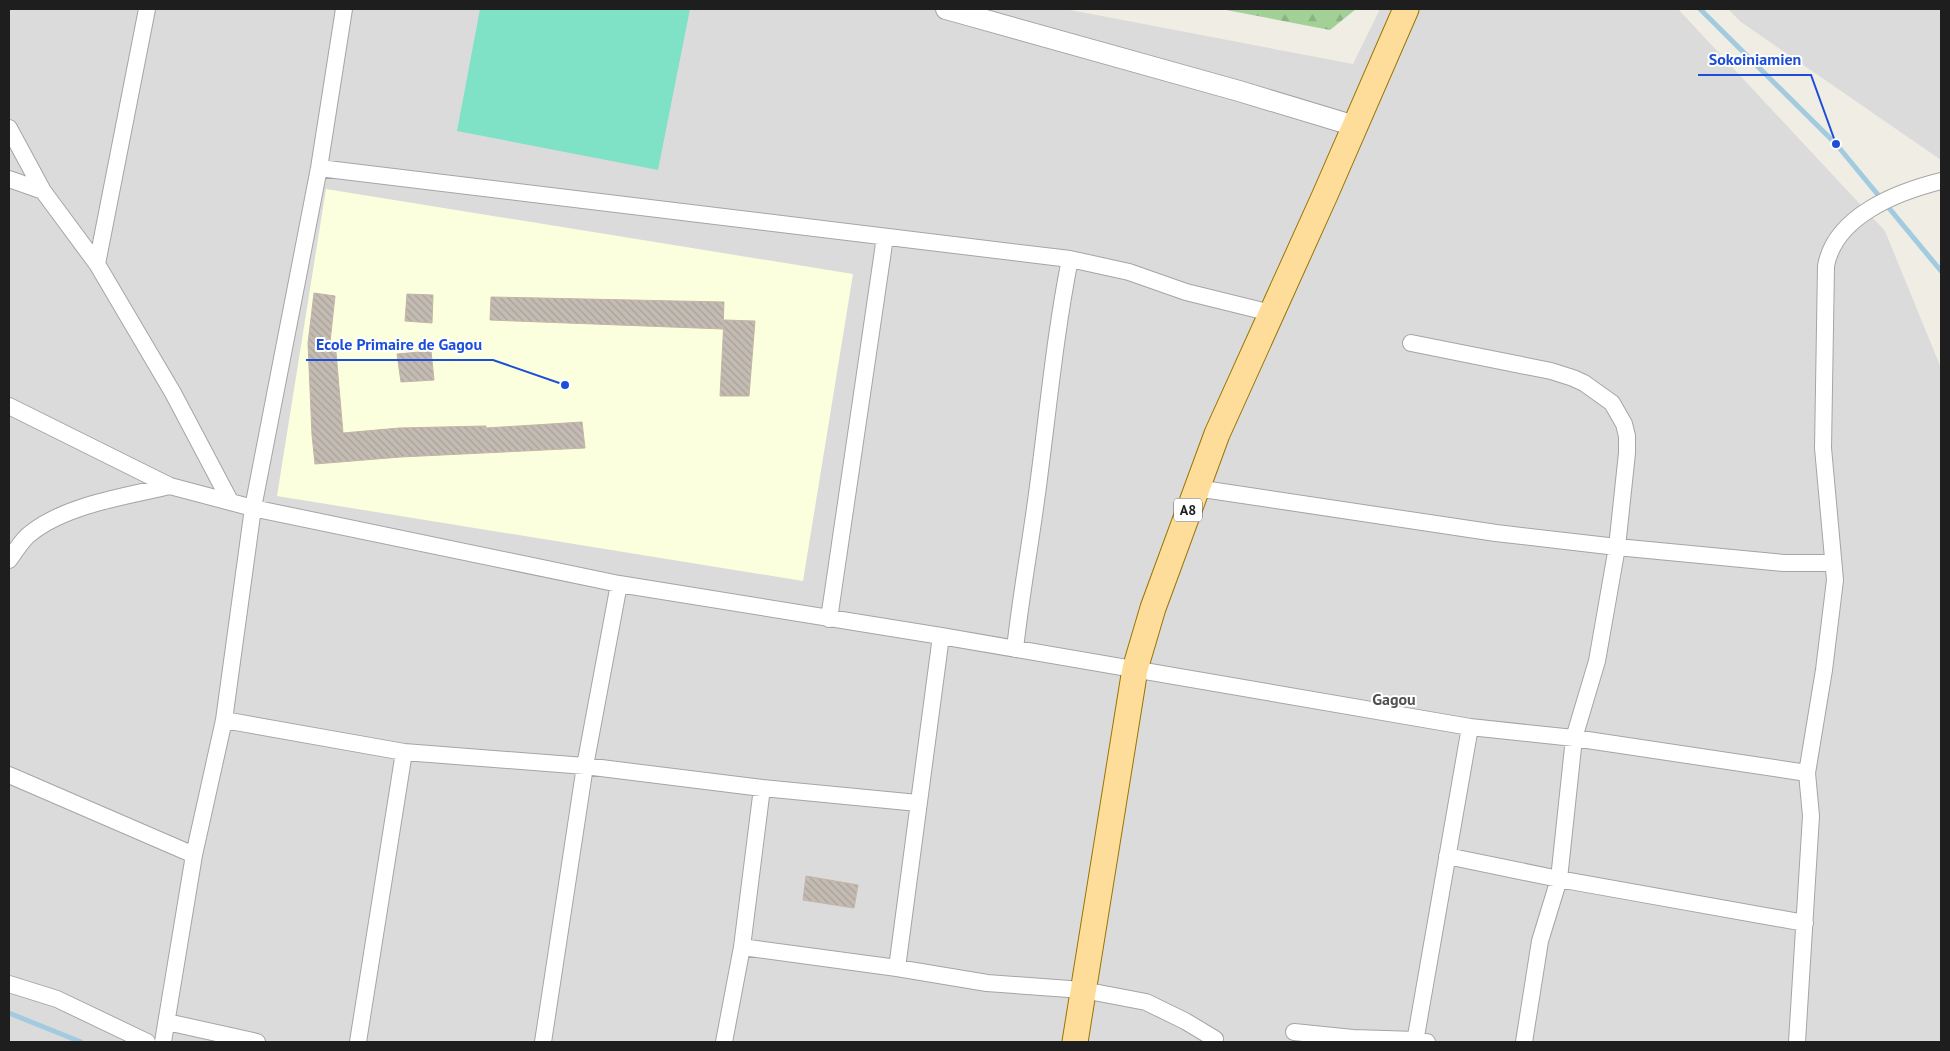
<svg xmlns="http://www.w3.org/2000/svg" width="1950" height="1051" font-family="'PT Sans',sans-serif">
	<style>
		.residential { fill: #dcdbdb }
		.education { fill: #fcffdd }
		.forest { fill: url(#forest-firs) }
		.pitch { fill: #7fe1c5 }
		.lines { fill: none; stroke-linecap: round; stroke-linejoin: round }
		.stream { stroke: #a3cbdf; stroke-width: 5 }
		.building { fill: url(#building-back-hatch); stroke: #c2b5a6 }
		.minor-casing { stroke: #a5a5a5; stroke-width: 18 }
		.tertiary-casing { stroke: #a5a5a5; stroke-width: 22 }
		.primary-casing { stroke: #987500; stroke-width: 27 }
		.minor { stroke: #fff; stroke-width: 16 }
		.tertiary { stroke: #fff; stroke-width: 20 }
		.primary { stroke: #fedd9a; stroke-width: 25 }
		.labels { text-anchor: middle; stroke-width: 4; stroke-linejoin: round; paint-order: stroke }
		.shield { fill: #fff; stroke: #626262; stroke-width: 1 }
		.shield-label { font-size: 14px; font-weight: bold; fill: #1e1e1e }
		.neighbourhood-label { font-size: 16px; font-weight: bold; fill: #515151; stroke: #fff }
		.leader { fill: none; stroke: #1d4ed8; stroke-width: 2 }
		.callout-dot { fill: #1d4ed8; stroke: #fff; stroke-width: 2 }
		.callout-label { font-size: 16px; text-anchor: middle; font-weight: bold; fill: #1d4ed8; stroke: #fff; stroke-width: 4; stroke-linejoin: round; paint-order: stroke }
	</style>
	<defs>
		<pattern id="forest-firs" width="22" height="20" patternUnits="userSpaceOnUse" patternTransform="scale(1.25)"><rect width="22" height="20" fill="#a2d097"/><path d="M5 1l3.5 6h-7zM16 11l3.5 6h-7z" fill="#8bb282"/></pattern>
		<pattern id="building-back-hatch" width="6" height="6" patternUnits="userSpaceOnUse" patternTransform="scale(1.25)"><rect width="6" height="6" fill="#c4bcb3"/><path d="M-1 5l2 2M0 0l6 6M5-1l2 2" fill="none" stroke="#a8a19a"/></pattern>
	</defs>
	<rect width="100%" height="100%" fill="#efede4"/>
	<path class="residential" d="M 9,9 L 1065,9 L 1353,64 L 1380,9 L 1678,9 L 1885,231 L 1941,368 L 1941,1042 L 9,1042 Z
		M 1728,9 L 1941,9 L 1941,160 L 1741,22 Z"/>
	<path class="education" d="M 326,189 L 853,274 L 803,581 L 277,496 Z"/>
	<path class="forest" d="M 1221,9 L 1356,9 L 1330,30 Z"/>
	<path class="pitch" d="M 480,9 L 690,9 L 658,170 L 457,131 Z"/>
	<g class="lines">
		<path class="stream" d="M 1700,9 L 1836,144 L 1941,271
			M 9,1013 L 81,1042"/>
	</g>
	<path class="building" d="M 314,293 L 335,296 L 330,342 L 335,341 L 343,433 L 399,428 L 486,426 L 486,428 L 582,422 L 585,448 L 401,457 L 315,464 L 312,435 L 308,343 Z
		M 407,294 L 433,295 L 432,323 L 405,321 Z
		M 491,297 L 724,302 L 723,329 L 490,320 Z
		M 724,320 L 755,321 L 749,396 L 720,396 Z
		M 431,351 L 434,380 L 401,382 L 397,354 Z
		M 806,876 L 858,885 L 854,908 L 803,900 Z"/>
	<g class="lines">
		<defs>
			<path id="minor" d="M 9,128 L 43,191 L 97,264 L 173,393 L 230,501
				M 319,168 L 1070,259 L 1129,272 L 1186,292 L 1271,313
				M 9,179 L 43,191
				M 97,264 L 147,9
				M 1411,343 L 1551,371 L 1573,378 L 1584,383 L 1612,403 L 1624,424 L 1627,436 L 1627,453 L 1617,547 L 1597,661 L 1574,738 L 1559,879 L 1540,941 L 1524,1042
				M 9,406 L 170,486 L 253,508 L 619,584 L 941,636 L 1470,727 L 1574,738 L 1807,773
				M 1196,488 L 1496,533 L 1617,547 L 1784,563 L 1833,563
				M 9,560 C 16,551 22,539 31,533 C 66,505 126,496 170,486
				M 829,619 L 885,237
				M 1015,649 C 1021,594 1031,541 1038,486 C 1048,411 1055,334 1070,259
				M 224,720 L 404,752 L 585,766 L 762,788 L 918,803
				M 9,775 L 194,855
				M 1447,856 L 1559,879 L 1805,923
				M 742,947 L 897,968 L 987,983 L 1083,990 L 1146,1002 L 1185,1021 L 1215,1039
				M 897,968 L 941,636
				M 9,984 L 57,999 L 147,1042
				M 167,1022 L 257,1042
				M 1294,1032 L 1353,1038 L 1416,1040 L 1427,1042
				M 163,1042 L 194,855 L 224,720 L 253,508 L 319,168 L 344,9
				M 358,1042 L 404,752
				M 543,1042 L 585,766 L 619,584
				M 724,1042 L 742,947 L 762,788
				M 1415,1042 L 1470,727
				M 1797,1042 L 1811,816 L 1807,773 L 1824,670 L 1835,580 L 1823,448 L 1826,266 C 1835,216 1897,192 1941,181"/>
			<path id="tertiary" d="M 946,9 L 1239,91 L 1355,126"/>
			<path id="primary" d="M 1075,1042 L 1135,669 L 1153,608 L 1217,434 L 1325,195 L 1406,9"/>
		</defs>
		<use href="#minor" class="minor-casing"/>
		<use href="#tertiary" class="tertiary-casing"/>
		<use href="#primary" class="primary-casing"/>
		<use href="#minor" class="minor"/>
		<use href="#tertiary" class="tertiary"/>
		<use href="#primary" class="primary"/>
	</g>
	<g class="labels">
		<rect class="shield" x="1174" y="498.5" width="28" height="23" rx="4"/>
		<g class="shield-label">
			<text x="1188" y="515">A8</text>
		</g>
		<g class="neighbourhood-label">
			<text x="1394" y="705">Gagou</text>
		</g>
	</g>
	<path class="leader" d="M1836 144L1811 75H1698M565 385L493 360H306"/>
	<g class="callout-dot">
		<circle cx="1836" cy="144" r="5"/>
		<circle cx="565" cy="385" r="5"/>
	</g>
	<g class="callout-label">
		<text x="1755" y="65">Sokoiniamien</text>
		<text x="399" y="350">Ecole Primaire de Gagou</text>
	</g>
	<rect width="1950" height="1051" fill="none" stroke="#1e1e1e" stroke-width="20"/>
</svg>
